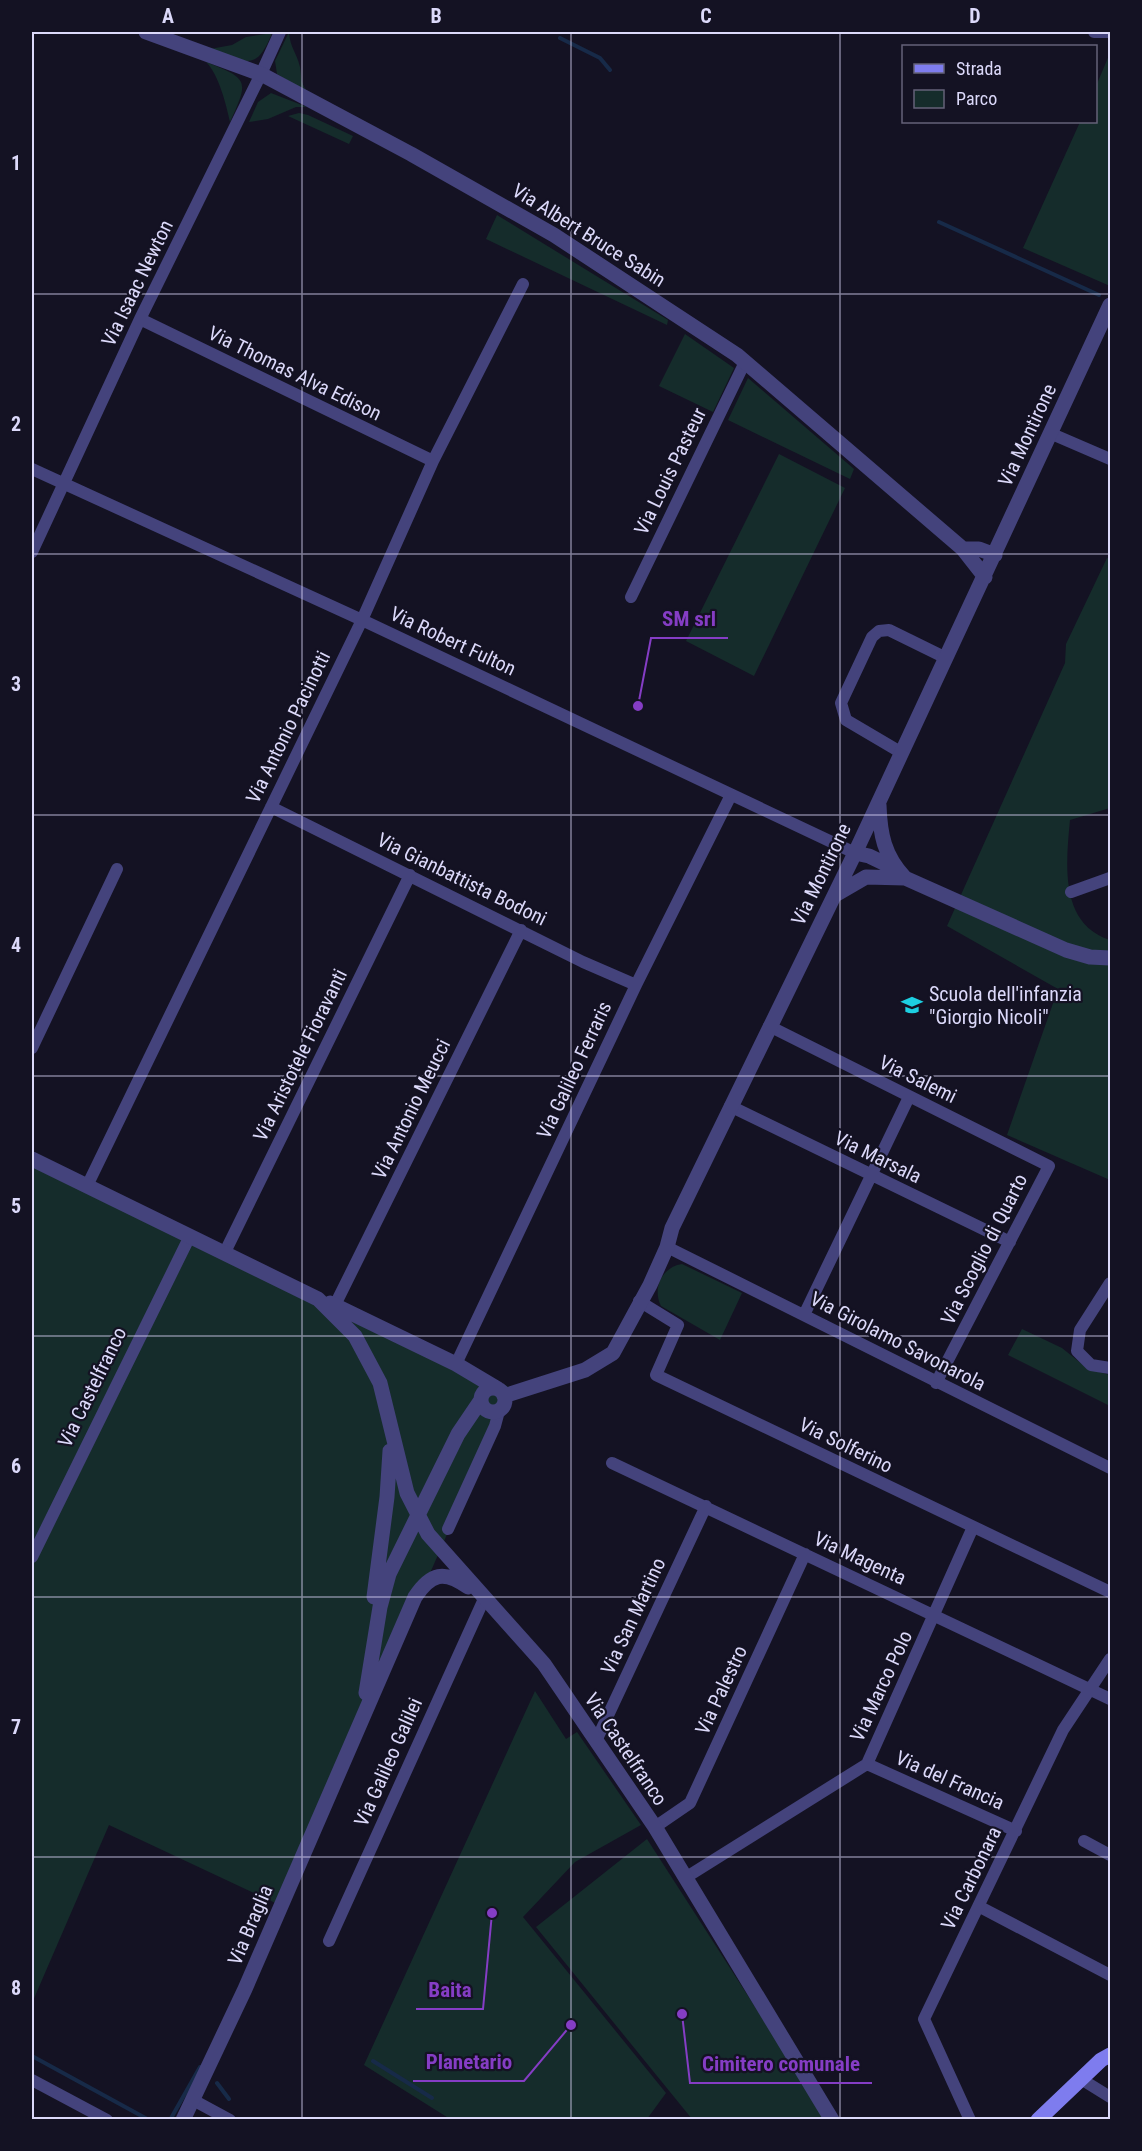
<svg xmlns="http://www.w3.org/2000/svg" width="1142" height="2151" font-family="'Roboto Condensed',sans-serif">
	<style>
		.green { fill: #152c2b }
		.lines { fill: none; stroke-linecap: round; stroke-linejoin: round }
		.stream { stroke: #172a48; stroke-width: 4 }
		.minor { stroke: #44437c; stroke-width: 12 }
		.tertiary { stroke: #44437c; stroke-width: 15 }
		.secondary { stroke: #7e7cee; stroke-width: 15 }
		.grid { fill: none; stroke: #dcd9fa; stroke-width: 1.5; stroke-opacity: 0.55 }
		.labels { text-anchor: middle; stroke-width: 4.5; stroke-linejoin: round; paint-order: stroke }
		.street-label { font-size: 20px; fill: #dcd9fa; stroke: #141223 }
		.poi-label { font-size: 20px; fill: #dcd9fa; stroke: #141223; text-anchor: start }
		.leader { fill: none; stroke: #853dc5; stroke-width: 2 }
		.callout-dot { fill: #853dc5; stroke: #141223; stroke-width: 2 }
		.callout-label { font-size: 21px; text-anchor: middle; font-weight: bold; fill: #853dc5; stroke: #141223; stroke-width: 4.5; stroke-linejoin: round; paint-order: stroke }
		.neatline { fill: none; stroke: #dcd9fa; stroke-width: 2 }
		.grid-label { font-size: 20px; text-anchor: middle; font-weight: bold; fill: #dcd9fa }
	</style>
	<rect width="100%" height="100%" fill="#141223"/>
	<path class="green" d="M 289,32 C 290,48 297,53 300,67 C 302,79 300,83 309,93 L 277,74 L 275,61 Z
		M 272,33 C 256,74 245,61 210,49 L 232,45 L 246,37 Z
		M 1110,53 L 1110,286 L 1023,248 L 1080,122 L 1096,122 L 1096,86 Z
		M 206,62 C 249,79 249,80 230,122 C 226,104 219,75 206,62 Z
		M 271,93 L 307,107 L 296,107 L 268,119 L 249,122 L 258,102 Z
		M 299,113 L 308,115 L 353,136 L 349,144 L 288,116 Z
		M 497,215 L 668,320 L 667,325 L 486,239 Z
		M 685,334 L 734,368 L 713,412 L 659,386 Z
		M 748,378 L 854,469 L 850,479 L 728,420 Z
		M 779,454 L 845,488 L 754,676 L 686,641 Z
		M 1107,558 L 1110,559 L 1110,808 L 1070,820 C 1066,863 1059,924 1110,940 L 1110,1180 L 1007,1135 L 1058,989 L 947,926 L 1065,663 L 1066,644 Z
		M 32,1158 L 511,1388 L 284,1907 L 109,1825 L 32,2003 Z
		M 682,1264 L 742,1293 L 720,1340 L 661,1306 C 652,1288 662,1267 682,1264 Z
		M 1022,1329 L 1062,1348 L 1088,1369 L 1110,1375 L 1110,1406 L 1008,1355 Z
		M 535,1691 L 566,1739 L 577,1732 L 641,1825 L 575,1862 L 523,1917 L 666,2093 L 647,2119 L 450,2119 L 364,2065 Z
		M 647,1839 L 815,2100 L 826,2119 L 692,2119 L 536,1927 Z"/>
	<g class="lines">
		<path class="stream" d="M 560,38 L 600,58 L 610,70
			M 939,222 L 1099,295
			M 32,2056 L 149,2120
			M 373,2061 L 432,2098
			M 217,2083 L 229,2099
			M 170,2120 L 200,2067 L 205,2067"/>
		<path class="minor" d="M 1094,32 L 1109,32
			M 140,319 L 433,461
			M 1052,434 L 1110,459
			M 32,469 L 362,620 L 855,853
			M 32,552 L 140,319 L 261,74 L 280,32
			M 631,597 L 745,362
			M 902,753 L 846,720 L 841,703 L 872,637 L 879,631 L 889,630 L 946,658
			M 271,807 L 583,962 L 636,985
			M 1071,892 L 1110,878
			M 769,1026 L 1049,1166 L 936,1383
			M 32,1048 L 117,869
			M 730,1106 L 1010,1242
			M 87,1186 L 362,620 L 433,461 L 523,284
			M 667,1247 L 1110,1468
			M 225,1252 L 410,875
			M 1110,1283 L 1080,1330 L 1077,1351 L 1091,1365 L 1110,1368
			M 639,1301 L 678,1325 L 656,1375 L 1110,1592
			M 335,1305 L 521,930
			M 804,1315 L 909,1097
			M 456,1364 L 636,985 L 731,795
			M 612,1463 L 1110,1699
			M 448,1529 L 495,1426 L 499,1411
			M 32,1557 L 190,1236
			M 596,1741 L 706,1506
			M 867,1764 L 1016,1831
			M 655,1827 L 690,1803 L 805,1554
			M 1084,1841 L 1110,1855
			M 685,1878 L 867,1764 L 973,1527
			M 980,1907 L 1110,1975
			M 329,1941 L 484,1599
			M 1081,2079 L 1110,2097
			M 32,2080 L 107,2120
			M 193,2100 L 230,2120
			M 970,2120 L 924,2019 L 1063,1730 L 1110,1659"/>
		<path class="tertiary" d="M 146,32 L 261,74 L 411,154 L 554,235 L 737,355 L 963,549 L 985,577
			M 963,549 L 979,549 L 995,555
			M 879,805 C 880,834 884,856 905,878
			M 855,853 L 869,856 L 894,868
			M 835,895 L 866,877 L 905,878 L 1066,950 L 1090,957 L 1110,958
			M 32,1159 L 318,1299 L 355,1336 L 380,1383 L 407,1493 L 428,1534 L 544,1664 L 655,1827 L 832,2120
			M 330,1303 L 456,1364 L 498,1389
			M481 1400a12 12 0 1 1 24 0a12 12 0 1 1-24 0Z
			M 504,1396 L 585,1370 L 613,1353 L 650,1285 L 667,1247 L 672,1228 L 855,853 L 1110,305
			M 374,1597 L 387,1497 L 390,1451
			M 366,1693 L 380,1607 L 389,1574 L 458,1434 L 481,1400
			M 183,2120 L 245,1989 L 415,1597 C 431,1573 444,1570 468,1587"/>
		<path class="secondary" d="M 1038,2120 L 1101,2060 L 1110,2055"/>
	</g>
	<path class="grid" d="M 302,32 L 302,2120M 571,32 L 571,2120M 840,32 L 840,2120M 32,294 L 1110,294M 32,554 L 1110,554M 32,815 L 1110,815M 32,1076 L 1110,1076M 32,1336 L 1110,1336M 32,1597 L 1110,1597M 32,1857 L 1110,1857"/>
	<defs>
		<symbol id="school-bare" viewBox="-9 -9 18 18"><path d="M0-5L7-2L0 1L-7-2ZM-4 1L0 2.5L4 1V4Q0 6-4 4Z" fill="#1dcfe1" stroke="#141223" stroke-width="2.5" paint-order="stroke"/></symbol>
	</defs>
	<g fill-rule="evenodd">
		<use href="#school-bare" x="897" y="990" width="30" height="30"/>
	</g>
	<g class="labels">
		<g class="street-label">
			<text transform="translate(589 235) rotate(32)" y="7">Via Albert Bruce Sabin</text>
			<text transform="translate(137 283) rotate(-64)" y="7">Via Isaac Newton</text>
			<text transform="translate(295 373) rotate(26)" y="7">Via Thomas Alva Edison</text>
			<text transform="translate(1027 435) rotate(-65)" y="7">Via Montirone</text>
			<text transform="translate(670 471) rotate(-64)" y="7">Via Louis Pasteur</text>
			<text transform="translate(453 641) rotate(25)" y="7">Via Robert Fulton</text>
			<text transform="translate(288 727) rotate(-64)" y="7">Via Antonio Pacinotti</text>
			<text transform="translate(821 874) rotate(-64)" y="7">Via Montirone</text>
			<text transform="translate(462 879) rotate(26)" y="7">Via Gianbattista Bodoni</text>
			<text transform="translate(300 1055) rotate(-64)" y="7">Via Aristotele Fioravanti</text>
			<text transform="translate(574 1070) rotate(-65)" y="7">Via Galileo Ferraris</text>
			<text transform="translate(918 1079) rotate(26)" y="7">Via Salemi</text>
			<text transform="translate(411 1109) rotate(-64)" y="7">Via Antonio Meucci</text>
			<text transform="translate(878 1157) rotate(26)" y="7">Via Marsala</text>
			<text transform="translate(984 1249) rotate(-63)" y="7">Via Scoglio di Quarto</text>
			<text transform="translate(898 1341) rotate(27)" y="7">Via Girolamo Savonarola</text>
			<text transform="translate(92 1387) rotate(-64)" y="7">Via Castelfranco</text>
			<text transform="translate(846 1445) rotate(26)" y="7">Via Solferino</text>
			<text transform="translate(860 1558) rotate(25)" y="7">Via Magenta</text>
			<text transform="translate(633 1616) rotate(-65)" y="7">Via San Martino</text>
			<text transform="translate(881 1686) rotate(-65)" y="7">Via Marco Polo</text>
			<text transform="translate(721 1690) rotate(-65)" y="7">Via Palestro</text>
			<text transform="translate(626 1749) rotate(56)" y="7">Via Castelfranco</text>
			<text transform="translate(388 1762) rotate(-66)" y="7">Via Galileo Galilei</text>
			<text transform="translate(950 1780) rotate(24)" y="7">Via del Francia</text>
			<text transform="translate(971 1878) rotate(-64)" y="7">Via Carbonara</text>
			<text transform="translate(250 1925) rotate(-67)" y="7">Via Braglia</text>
		</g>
		<g class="poi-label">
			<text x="929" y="1001">Scuola dell'infanzia<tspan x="929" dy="23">"Giorgio Nicoli"</tspan></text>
		</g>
	</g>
	<path class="leader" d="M638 706L651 638H728M492 1913L483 2009H416M571 2025L524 2081H413M682 2014L690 2083H872"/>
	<g class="callout-dot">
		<circle cx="638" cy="706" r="6"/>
		<circle cx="492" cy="1913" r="6"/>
		<circle cx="571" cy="2025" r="6"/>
		<circle cx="682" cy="2014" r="6"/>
	</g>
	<g class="callout-label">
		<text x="689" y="626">SM srl</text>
		<text x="450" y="1997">Baita</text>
		<text x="469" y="2069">Planetario</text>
		<text x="781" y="2071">Cimitero comunale</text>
	</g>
	<rect width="1142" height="2151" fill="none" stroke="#141223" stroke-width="66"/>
	<rect x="902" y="45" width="195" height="78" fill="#141223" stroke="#646279" stroke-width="1.5"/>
	<rect x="914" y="64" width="30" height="9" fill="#7e7cee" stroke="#646279" stroke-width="1.5"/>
	<text x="956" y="75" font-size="18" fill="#dcd9fa">Strada</text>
	<rect x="914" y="90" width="30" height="18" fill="#152c2b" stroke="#646279" stroke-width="1.5"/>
	<text x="956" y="105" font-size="18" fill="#dcd9fa">Parco</text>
	<rect x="33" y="33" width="1076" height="2085" class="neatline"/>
	<g class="grid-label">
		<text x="168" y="23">A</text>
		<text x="436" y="23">B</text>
		<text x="706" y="23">C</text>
		<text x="975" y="23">D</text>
		<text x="16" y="170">1</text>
		<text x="16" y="431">2</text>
		<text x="16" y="691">3</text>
		<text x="16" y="952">4</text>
		<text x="16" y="1213">5</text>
		<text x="16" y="1473">6</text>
		<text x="16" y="1734">7</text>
		<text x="16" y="1995">8</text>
	</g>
</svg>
